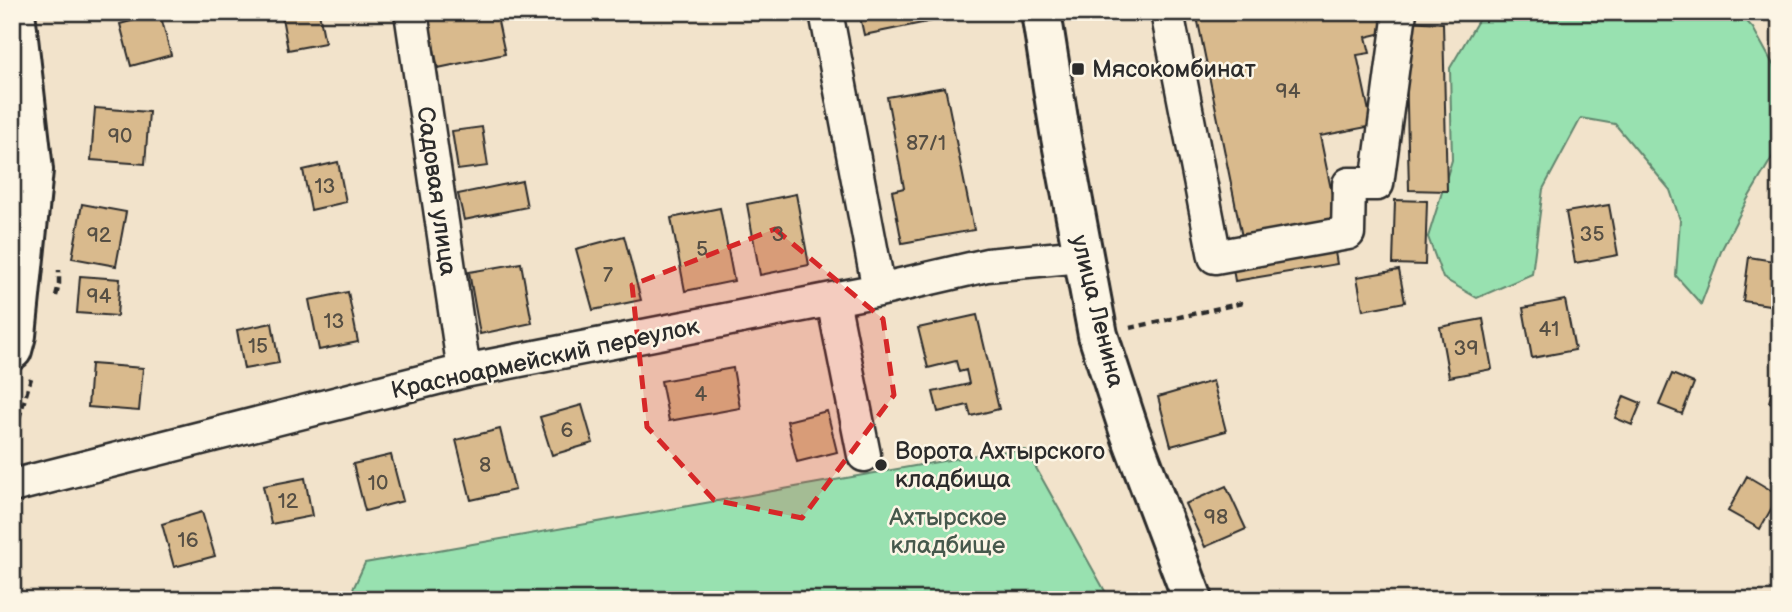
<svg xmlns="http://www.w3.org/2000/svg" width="1792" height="612" font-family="'Balsamiq Sans',sans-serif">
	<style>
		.green { fill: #98e1b0; stroke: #62866e; stroke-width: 2 }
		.building { fill: #d9ba8d; stroke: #2b2b2b; stroke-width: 2 }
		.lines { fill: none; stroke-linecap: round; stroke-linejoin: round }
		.minor-casing { stroke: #2b2b2b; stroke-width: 37 }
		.major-casing { stroke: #2b2b2b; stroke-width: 44 }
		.path { stroke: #2b2b2b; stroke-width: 4.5; stroke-dasharray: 7 5; stroke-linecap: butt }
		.minor { stroke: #fcf5e5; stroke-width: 32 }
		.major { stroke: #fcf5e5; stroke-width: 38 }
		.marked { fill: #d62828; fill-opacity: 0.2; stroke: #d62828; stroke-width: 5; stroke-dasharray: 14 9; stroke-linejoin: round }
		.poi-dot { fill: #2b2b2b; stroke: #fcf5e5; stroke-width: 2.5 }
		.labels { text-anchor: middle; stroke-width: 5; stroke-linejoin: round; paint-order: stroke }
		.number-label { font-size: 21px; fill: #564f44 }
		.poi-label { font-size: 24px; fill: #2b2b2b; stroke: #fcf5e5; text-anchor: start }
		.street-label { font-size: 24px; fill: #2b2b2b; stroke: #fcf5e5 }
		.park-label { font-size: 24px; fill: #46584c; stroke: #fcf5e5 }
	</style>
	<rect width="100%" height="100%" fill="#f2e3cb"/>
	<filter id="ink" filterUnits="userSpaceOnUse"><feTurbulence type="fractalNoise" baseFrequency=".0143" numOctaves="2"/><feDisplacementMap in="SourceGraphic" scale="14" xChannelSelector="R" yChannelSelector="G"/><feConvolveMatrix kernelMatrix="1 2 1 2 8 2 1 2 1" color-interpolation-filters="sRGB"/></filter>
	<g filter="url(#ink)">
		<path class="green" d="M 1483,12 L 1738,12 L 1753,28 L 1780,77 L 1780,133 L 1773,156 L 1747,200 L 1722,249 L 1701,304 L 1676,276 L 1680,220 L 1670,190 L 1615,124 L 1581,118 L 1543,189 L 1532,274 L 1477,298 L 1443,278 L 1428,237 L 1452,160 L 1450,68 Z
			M 1026,450 L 1110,600 L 348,600 L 365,563 L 994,452 Z"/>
		<path class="building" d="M 281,12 L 319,12 L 325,43 L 288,50 Z
			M 426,12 L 496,12 L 505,54 L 438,68 Z
			M 859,12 L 935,12 L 937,20 L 864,35 Z
			M 1196,12 L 1379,12 L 1383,33 L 1366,37 L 1370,53 L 1357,55 L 1372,126 L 1320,136 L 1337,218 L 1242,237 Z
			M 160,13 L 171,55 L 131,66 L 120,24 Z
			M 1405,21 L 1443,23 L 1447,191 L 1409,190 Z
			M 945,87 L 974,230 L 902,243 L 892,191 L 904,188 L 887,97 Z
			M 95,108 L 149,112 L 145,164 L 91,160 Z
			M 482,127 L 488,166 L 458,170 L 452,131 Z
			M 338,162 L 346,202 L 311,210 L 303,170 Z
			M 522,181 L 527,207 L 464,220 L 458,194 Z
			M 796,194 L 809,265 L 760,275 L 747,204 Z
			M 1395,200 L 1427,201 L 1425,265 L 1393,264 Z
			M 82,204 L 126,212 L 116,266 L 72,258 Z
			M 1609,205 L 1618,255 L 1575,263 L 1566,212 Z
			M 720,208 L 734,281 L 685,291 L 671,218 Z
			M 624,236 L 641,300 L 593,310 L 576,249 Z
			M 1334,246 L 1337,264 L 1235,281 L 1232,263 Z
			M 1749,257 L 1780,262 L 1780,279 L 1776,306 L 1743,301 Z
			M 521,263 L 532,323 L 480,334 L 469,272 Z
			M 1399,270 L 1405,302 L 1363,310 L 1357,277 Z
			M 80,276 L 120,279 L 117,316 L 77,313 Z
			M 348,292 L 358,342 L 319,350 L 309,300 Z
			M 1565,300 L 1575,350 L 1532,358 L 1523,308 Z
			M 977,315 L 999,409 L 971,416 L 968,405 L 938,412 L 933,392 L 969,384 L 966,370 L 959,372 L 956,361 L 928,368 L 918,328 Z
			M 1483,319 L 1492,369 L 1449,377 L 1440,327 Z
			M 272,323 L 279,363 L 244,369 L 237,330 Z
			M 91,364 L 143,368 L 139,411 L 88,407 Z
			M 1780,365 L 1780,405 L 1769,402 Z
			M 733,368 L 740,408 L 669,421 L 661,381 Z
			M 1672,374 L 1694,383 L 1682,414 L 1659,405 Z
			M 1213,381 L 1226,431 L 1171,446 L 1158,397 Z
			M 1624,396 L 1641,403 L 1632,425 L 1615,418 Z
			M 582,405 L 593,443 L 552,455 L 540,417 Z
			M 827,411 L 837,452 L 797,462 L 787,421 Z
			M 500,429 L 515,490 L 471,500 L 456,440 Z
			M 391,455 L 403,501 L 365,511 L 353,464 Z
			M 1780,457 L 1780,485 L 1771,482 Z
			M 1747,476 L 1779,495 L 1760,529 L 1728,511 Z
			M 305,478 L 312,516 L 271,524 L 263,486 Z
			M 1226,486 L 1246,529 L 1205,547 L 1185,504 Z
			M 202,512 L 215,556 L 174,567 L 162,524 Z"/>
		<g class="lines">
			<defs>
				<path id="minor" d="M 411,12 L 464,371
					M 826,12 L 879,290
					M 1167,12 L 1215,257 L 1348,233 L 1349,184 L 1377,184 L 1400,12
					M 833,300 L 864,455
					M 12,486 L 464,371 L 879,290 L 987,265 L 1082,256"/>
				<path id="major" d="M 1041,12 L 1060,132 L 1098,335 L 1129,430 L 1193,600
					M 12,350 L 16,335 L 33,170 L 15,12"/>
			</defs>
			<use href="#minor" class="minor-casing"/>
			<use href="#major" class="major-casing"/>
			<path class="path" d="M 56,296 L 59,284 L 59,270
				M 1130,328 L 1247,302
				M 12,441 L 31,378"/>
			<use href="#minor" class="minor"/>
			<use href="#major" class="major"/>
		</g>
	</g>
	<path class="marked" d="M 775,229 L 883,319 L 894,395 L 802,518 L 714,500 L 647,427 L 632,285 Z"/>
	<g class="poi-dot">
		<rect x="1071" y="62" width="14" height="14" rx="3.5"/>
		<circle cx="881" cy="465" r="7"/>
	</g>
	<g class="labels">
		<g class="number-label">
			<text x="1288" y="98">94</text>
			<text x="120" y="143">90</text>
			<text x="926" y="150">87/1</text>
			<text x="325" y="193">13</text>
			<text x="778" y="241">3</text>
			<text x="1592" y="241">35</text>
			<text x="99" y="242">92</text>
			<text x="702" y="256">5</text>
			<text x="608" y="282">7</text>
			<text x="99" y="303">94</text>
			<text x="334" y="328">13</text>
			<text x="1549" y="336">41</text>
			<text x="258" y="353">15</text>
			<text x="1466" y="355">39</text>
			<text x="701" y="401">4</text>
			<text x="567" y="437">6</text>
			<text x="485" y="472">8</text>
			<text x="378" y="490">10</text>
			<text x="288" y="508">12</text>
			<text x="1216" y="524">98</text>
			<text x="188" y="547">16</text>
		</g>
		<g class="poi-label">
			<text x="1092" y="77">Мясокомбинат</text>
			<text x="895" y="459">Ворота Ахтырского<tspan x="895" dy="28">кладбища</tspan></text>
		</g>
		<g class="street-label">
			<text transform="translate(437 191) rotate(82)" y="8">Садовая улица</text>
			<text transform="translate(1098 311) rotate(76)" y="8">улица Ленина</text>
			<text transform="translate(545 358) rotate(-12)" y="8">Красноармейский переулок</text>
		</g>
		<g class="park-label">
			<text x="948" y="525">Ахтырское<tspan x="948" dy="28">кладбище</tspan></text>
		</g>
	</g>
	<rect width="1792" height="612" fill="none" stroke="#fcf5e5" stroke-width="42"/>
	<rect x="21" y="21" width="1750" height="570" fill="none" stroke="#2b2b2b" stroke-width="2.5" filter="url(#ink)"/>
</svg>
